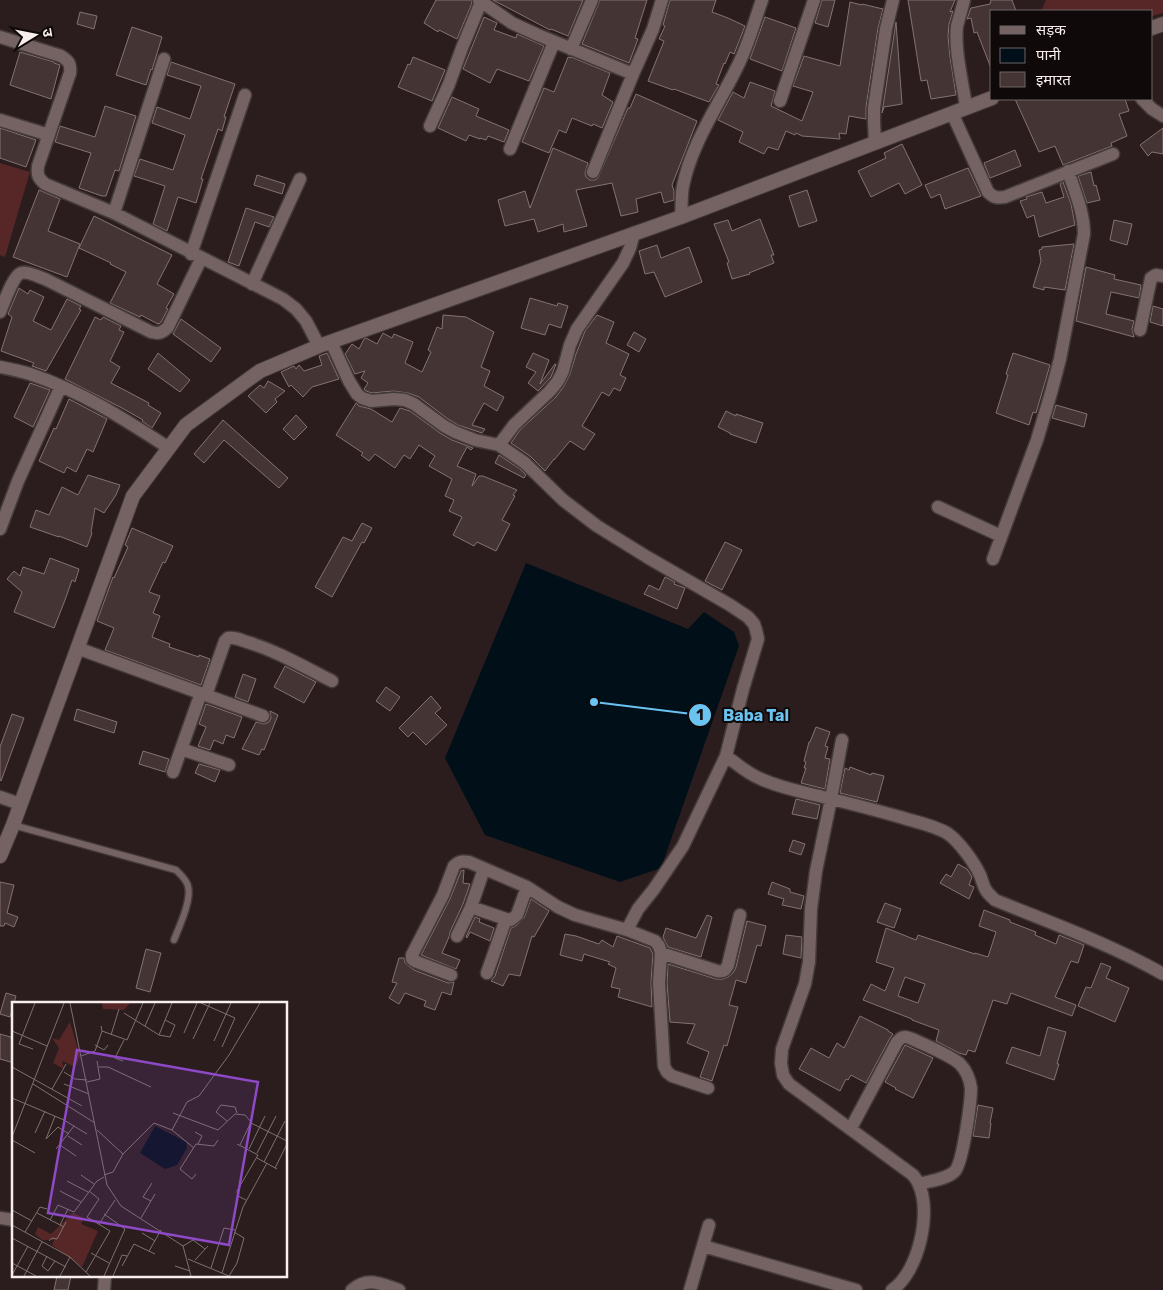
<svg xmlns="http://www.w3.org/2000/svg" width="1163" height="1290" font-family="Rubik,'Noto Sans Devanagari',sans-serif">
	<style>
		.green { fill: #572626 }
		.water { fill: #010f18 }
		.building { fill: #443534; stroke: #847271; fill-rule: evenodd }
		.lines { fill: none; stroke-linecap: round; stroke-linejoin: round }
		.service-casing { stroke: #453a3a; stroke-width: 9 }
		.minor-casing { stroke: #453a3a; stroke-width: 15 }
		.tertiary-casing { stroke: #453a3a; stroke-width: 16 }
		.service { stroke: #746362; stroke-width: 6 }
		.minor { stroke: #746362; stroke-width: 12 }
		.tertiary { stroke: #746362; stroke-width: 14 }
		.inset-road { fill: none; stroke: #7d7170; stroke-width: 1 }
		.view { fill: #8e49c6; fill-opacity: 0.15; stroke: #8e49c6; stroke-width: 2.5 }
		.inset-edge { fill: none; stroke: #f8eeed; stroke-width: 2.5 }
		.leader { fill: none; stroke: #6bc3f2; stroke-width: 2 }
		.callout-dot { fill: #6bc3f2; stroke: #0f0909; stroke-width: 2 }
		.mark-label { font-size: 15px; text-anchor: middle; font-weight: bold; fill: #111 }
		.callout-label { font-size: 16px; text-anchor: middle; font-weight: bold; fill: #6bc3f2; stroke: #0f0909; stroke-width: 4; stroke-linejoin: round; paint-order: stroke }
	</style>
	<rect width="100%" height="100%" fill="#2b1d1d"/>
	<path class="green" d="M 1046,0 L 1163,0 L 1163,13 L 1152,16 L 1152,11 L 1041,11 Z
		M 0,163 L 30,172 L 5,257 L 0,255 Z"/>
	<path class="water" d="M 526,563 L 688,629 L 704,612 L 734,632 L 739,646 L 661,868 L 620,882 L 485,835 L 445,758 Z"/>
	<path class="building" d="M 436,0 L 471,0 L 472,3 L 457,39 L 439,30 L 438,32 L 424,23 Z
		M 493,0 L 583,0 L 568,36 L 551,29 L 550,30 Z
		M 600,0 L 647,0 L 635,38 L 638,39 L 629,63 L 582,44 Z
		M 670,0 L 716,0 L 712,12 L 728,18 L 745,26 L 734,54 L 730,52 L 725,64 L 724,63 L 716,84 L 719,85 L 709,102 L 674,89 L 673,90 L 648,81 L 664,41 L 659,39 L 665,26 L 663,25 Z
		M 822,0 L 835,0 L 828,27 L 815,23 Z
		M 908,0 L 955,0 L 950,12 L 953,11 L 949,24 L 948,36 L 950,57 L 956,95 L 931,99 L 927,80 L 921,81 Z
		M 991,0 L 1012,0 L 1016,11 L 992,11 L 991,68 L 977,32 L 974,33 L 971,18 L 967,19 L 971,8 L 990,4 Z
		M 850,2 L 862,5 L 862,4 L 883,9 L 878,28 L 866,107 L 866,119 L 849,116 L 846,134 L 839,133 L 840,139 L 802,136 L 796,133 L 795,135 L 786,131 L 778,150 L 768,147 L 764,154 L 739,142 L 743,132 L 718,120 L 733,92 L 744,98 L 750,82 L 775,91 L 771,106 L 802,121 L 813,92 L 793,86 L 804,56 L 840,66 Z
		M 80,12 L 97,16 L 94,29 L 77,24 Z
		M 484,17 L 497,23 L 494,30 L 516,38 L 517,34 L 544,46 L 529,81 L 497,69 L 490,83 L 463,69 Z
		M 765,17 L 796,28 L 782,71 L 750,59 Z
		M 896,22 L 902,104 L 884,107 L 882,113 Z
		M 132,27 L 162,37 L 152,70 L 151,69 L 146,85 L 116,75 Z
		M 20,52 L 54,62 L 54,63 L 60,65 L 51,99 L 10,85 Z
		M 413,57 L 445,70 L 432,101 L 398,87 L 408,64 L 410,65 Z
		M 568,57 L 570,58 L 571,57 L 610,73 L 602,95 L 613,102 L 602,128 L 593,124 L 592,126 L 572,118 L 566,133 L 559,130 L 549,153 L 522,142 L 544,88 L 554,92 Z
		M 171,62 L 235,84 L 224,117 L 226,117 L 222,131 L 218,129 L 201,179 L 203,179 L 196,203 L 178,197 L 167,231 L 153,224 L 165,186 L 134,176 L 140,159 L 173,170 L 185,135 L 152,123 L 157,107 L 190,119 L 201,86 L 167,75 Z
		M 636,94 L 697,121 L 672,185 L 674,191 L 674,200 L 664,203 L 661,192 L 636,199 L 638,212 L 621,216 L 612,183 L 576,190 L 587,226 L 564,232 L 563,224 L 538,232 L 534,219 L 505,226 L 498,200 L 525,191 L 530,208 L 553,148 L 588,163 L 585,173 L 586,177 L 590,180 L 595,180 L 598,178 L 628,108 L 630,108 Z
		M 452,97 L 479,109 L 476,116 L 509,130 L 504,142 L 488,136 L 486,140 L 480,138 L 480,139 L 469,135 L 466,141 L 438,128 Z
		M 1015,99 L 1125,99 L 1129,111 L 1119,114 L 1127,136 L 1111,143 L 1112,146 L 1063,165 L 1055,146 L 1039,152 Z
		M 105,106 L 136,116 L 119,171 L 115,170 L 106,196 L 102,196 L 79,188 L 91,153 L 55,142 L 60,126 L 95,137 Z
		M 0,128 L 36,140 L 26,167 L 0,158 Z
		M 1163,128 L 1163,154 L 1152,152 L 1148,156 L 1140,145 Z
		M 902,144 L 922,185 L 905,194 L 899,183 L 871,197 L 858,171 L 886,158 L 884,153 Z
		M 1015,150 L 1021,166 L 990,178 L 984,163 Z
		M 968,168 L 981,196 L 945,209 L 940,194 L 931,198 L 925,185 Z
		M 1091,172 L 1094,186 L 1096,185 L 1100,200 L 1087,203 L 1078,176 Z
		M 257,175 L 285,184 L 282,194 L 254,185 Z
		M 1063,182 L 1071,204 L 1075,225 L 1039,237 L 1034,215 L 1027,218 L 1020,201 L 1027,199 L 1026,197 L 1042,192 L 1046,203 L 1064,197 L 1060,184 Z
		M 39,190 L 60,199 L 48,231 L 80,244 L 67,277 L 13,257 Z
		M 807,190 L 817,221 L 799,227 L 789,196 Z
		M 246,208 L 274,217 L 269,227 L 255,222 L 239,266 L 228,262 Z
		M 94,216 L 172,255 L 157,284 L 174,294 L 166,308 L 168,309 L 161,322 L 159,324 L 158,323 L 158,324 L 141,315 L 140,317 L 110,303 L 126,272 L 110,264 L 111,263 L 79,248 Z
		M 760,219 L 774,255 L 771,255 L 774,263 L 749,273 L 750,274 L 732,279 L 727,263 L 729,262 L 714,224 L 728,220 L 732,231 Z
		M 1114,220 L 1132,224 L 1127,245 L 1110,240 Z
		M 1074,244 L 1065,290 L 1044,287 L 1044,290 L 1033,287 L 1041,261 L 1039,250 L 1042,249 L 1042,247 Z
		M 657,245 L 661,258 L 689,247 L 702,282 L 665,297 L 654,272 L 645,274 L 639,251 Z
		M 1086,267 L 1115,275 L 1114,279 L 1141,285 L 1139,298 L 1111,292 L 1106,314 L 1134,321 L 1132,329 L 1134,337 L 1076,321 Z
		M 19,288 L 28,294 L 30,290 L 44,297 L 33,321 L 51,330 L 67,299 L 81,306 L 79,309 L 81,310 L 46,371 L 32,366 L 34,363 L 1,351 L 12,317 L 8,314 Z
		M 530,298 L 557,306 L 558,303 L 568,306 L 561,328 L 549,324 L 545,335 L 521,328 Z
		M 1153,306 L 1163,309 L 1163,326 L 1150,322 Z
		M 443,315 L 466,317 L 494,332 L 481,367 L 490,371 L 484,386 L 504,397 L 497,411 L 484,403 L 472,425 L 485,429 L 482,433 L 458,425 L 448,419 L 419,397 L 408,393 L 393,391 L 372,393 L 366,391 L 364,389 L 368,383 L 361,378 L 365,371 L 355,374 L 345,354 L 352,344 L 359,349 L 364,339 L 366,338 L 377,344 L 383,333 L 392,338 L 394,334 L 413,342 L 405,363 L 422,372 L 431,352 L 428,350 L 437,327 L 442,329 Z
		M 597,315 L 614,322 L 606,343 L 629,354 L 620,375 L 626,378 L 620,391 L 614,388 L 609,396 L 602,392 L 582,426 L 595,434 L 584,450 L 570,441 L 554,460 L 554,459 L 545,471 L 530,456 L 511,443 L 520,430 L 556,397 L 564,386 L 570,374 L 576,354 L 585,331 Z
		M 95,317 L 101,320 L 103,317 L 121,326 L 119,330 L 124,332 L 110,361 L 120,367 L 111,383 L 149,403 L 148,405 L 161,413 L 152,428 L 142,421 L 143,420 L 122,408 L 65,379 Z
		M 181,319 L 221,348 L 211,362 L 173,334 Z
		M 634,332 L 646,339 L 639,352 L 627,345 Z
		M 158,353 L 190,380 L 180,392 L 148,369 Z
		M 327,353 L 339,379 L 312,387 L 303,397 L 291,385 L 289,387 L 281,372 L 294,366 L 296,369 L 299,365 L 304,371 L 322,365 L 319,356 Z
		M 533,353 L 549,360 L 540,384 L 555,364 L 556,364 L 551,377 L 538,391 L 528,383 L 536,372 L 526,367 Z
		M 1013,353 L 1050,365 L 1036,413 L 1033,412 L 1029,425 L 996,413 L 1008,375 L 1006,374 Z
		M 268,381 L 285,391 L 275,399 L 277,402 L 266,413 L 248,396 L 260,385 L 264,388 Z
		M 30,383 L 50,390 L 33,427 L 14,417 Z
		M 69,399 L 107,419 L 93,452 L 87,449 L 76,472 L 67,467 L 64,473 L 39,461 L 54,428 L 56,429 Z
		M 356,403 L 359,406 L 371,409 L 392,422 L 400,408 L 410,411 L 440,433 L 452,440 L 473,448 L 471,450 L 467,447 L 457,466 L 476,474 L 472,486 L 479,476 L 483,476 L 517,490 L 513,495 L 515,496 L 502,520 L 510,524 L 496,551 L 477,542 L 474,546 L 453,535 L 462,517 L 449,511 L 454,500 L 445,496 L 452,479 L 429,466 L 435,456 L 419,445 L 410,459 L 404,455 L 395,468 L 375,454 L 369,461 L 361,455 L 363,453 L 336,435 Z
		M 1056,405 L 1087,414 L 1084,427 L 1052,418 Z
		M 726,411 L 736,416 L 736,414 L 763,423 L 756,443 L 730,434 L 730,433 L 718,427 Z
		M 296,415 L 307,427 L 294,440 L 283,429 Z
		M 223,420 L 288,478 L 279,488 L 224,440 L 204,463 L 194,454 Z
		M 499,455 L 520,469 L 526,475 L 524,478 L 495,463 Z
		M 88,475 L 120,485 L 116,495 L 104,513 L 95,508 L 91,532 L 92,533 L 87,547 L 59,536 L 59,537 L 30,527 L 36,510 L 49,515 L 62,487 L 78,495 Z
		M 362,523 L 372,528 L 364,543 L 362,542 L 332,597 L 315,587 L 343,537 L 352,541 Z
		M 132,528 L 173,546 L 165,563 L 163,562 L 149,592 L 160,596 L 153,613 L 160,616 L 152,637 L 170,644 L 169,647 L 199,657 L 199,655 L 210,659 L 201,685 L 105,650 L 114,628 L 97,621 L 113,577 L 114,578 L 128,547 L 125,545 Z
		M 725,542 L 742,550 L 722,590 L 705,581 Z
		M 50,558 L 79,569 L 75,582 L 72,580 L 65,600 L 54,628 L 14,612 L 22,592 L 7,579 L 14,571 L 20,576 L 23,567 L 44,574 Z
		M 665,577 L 675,582 L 674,584 L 685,588 L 677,609 L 644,594 L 649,585 L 659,590 Z
		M 285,666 L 316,682 L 304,703 L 274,687 Z
		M 243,674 L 256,679 L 248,702 L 235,697 Z
		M 386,687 L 400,697 L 390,711 L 376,701 Z
		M 431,696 L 441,708 L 435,713 L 447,725 L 426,745 L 413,732 L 408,737 L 399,728 Z
		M 206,704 L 242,717 L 234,738 L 226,735 L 223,744 L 214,740 L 210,750 L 198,746 L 206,727 L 199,724 Z
		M 77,709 L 117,722 L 114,733 L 74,720 Z
		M 270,711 L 278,715 L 264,750 L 262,749 L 259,755 L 242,749 L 256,722 L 264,724 L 269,722 L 271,718 Z
		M 12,714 L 24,718 L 1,781 L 0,780 L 0,747 Z
		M 816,727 L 830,732 L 825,746 L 828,747 L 825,758 L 830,759 L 825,789 L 801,783 L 806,768 L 804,768 L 806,762 L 804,761 L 809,742 L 810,742 Z
		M 143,751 L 169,759 L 165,772 L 139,764 Z
		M 199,764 L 220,770 L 215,782 L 195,773 Z
		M 850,767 L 871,775 L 872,773 L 884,776 L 877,802 L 840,793 L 845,768 L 849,770 Z
		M 796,799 L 820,805 L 817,819 L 792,814 Z
		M 793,840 L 805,844 L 801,855 L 789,851 Z
		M 958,864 L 967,869 L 972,877 L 969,885 L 974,887 L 969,899 L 940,883 L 946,874 L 951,877 Z
		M 464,870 L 463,883 L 470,884 L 463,904 L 450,932 L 449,937 L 442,953 L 460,960 L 456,969 L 421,955 L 450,899 L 461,871 Z
		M 0,882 L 14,885 L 7,913 L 18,917 L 14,927 L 5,923 L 4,926 L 0,926 Z
		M 772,882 L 790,889 L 790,892 L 804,896 L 801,909 L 782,905 L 784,899 L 768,894 Z
		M 531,899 L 549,911 L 534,937 L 532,936 L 520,976 L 509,974 L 503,986 L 491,981 L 495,976 L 511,928 L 516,926 L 524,918 Z
		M 885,903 L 901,909 L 894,928 L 877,922 Z
		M 984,910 L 1010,920 L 1010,922 L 1036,932 L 1035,935 L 1056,944 L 1059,935 L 1084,945 L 1078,963 L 1071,961 L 1055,997 L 1076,1005 L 1072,1016 L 1011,993 L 1007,1004 L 993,1000 L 975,1052 L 968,1050 L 966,1055 L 959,1053 L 936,1041 L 939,1030 L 912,1020 L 912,1019 L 863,1000 L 871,984 L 885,991 L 894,968 L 876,962 L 886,928 L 916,940 L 918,935 L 975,954 L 975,953 L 988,957 L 996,932 L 979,926 ZM 905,977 L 925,984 L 918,1003 L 898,996 Z
		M 707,915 L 712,917 L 701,957 L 668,947 L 663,937 L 666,928 L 696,938 Z
		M 475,917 L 480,919 L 479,922 L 494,928 L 490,941 L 470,932 L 467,938 L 466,937 Z
		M 747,921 L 766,926 L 761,946 L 757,945 L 746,983 L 736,980 L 729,1005 L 738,1007 L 727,1046 L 724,1045 L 712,1081 L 700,1077 L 709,1052 L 687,1043 L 695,1024 L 670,1022 L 667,983 L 668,964 L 716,979 L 723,979 L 728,977 L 733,973 L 736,967 Z
		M 565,934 L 576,936 L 599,944 L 602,940 L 613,947 L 617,936 L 650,948 L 653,954 L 651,982 L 652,1007 L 618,997 L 620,989 L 611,987 L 616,968 L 608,964 L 610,962 L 584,954 L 582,961 L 560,955 Z
		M 786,935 L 802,937 L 801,958 L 783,954 Z
		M 146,949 L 161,953 L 150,992 L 136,988 Z
		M 399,958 L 404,958 L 405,963 L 414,970 L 448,983 L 454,982 L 451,995 L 442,992 L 435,1010 L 424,1006 L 426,1001 L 405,993 L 399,1004 L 389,998 L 397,983 L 392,982 Z
		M 1101,963 L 1111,967 L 1106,978 L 1129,988 L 1115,1022 L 1078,1006 L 1086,987 L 1091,988 Z
		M 6,993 L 16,996 L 10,1017 L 0,1014 Z
		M 860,1016 L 888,1030 L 888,1031 L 893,1034 L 890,1038 L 866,1083 L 851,1075 L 848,1080 L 846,1079 L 840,1091 L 799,1069 L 811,1048 L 829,1058 L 837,1043 L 844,1048 Z
		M 1048,1027 L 1066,1032 L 1057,1064 L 1059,1064 L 1054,1080 L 1006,1063 L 1012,1047 L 1040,1056 Z
		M 0,1034 L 14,1038 L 14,1063 L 0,1059 Z
		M 905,1045 L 933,1058 L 913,1098 L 895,1089 L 896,1088 L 885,1082 Z
		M 978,1105 L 993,1108 L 990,1123 L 991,1123 L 989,1138 L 973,1136 Z
		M 57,1276 L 71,1276 L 68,1290 L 54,1290 Z"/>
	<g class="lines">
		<defs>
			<path id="service" d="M 13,825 L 176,870 C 181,875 186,879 188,886 C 192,900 179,927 174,940"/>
			<path id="minor" d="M 479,0 L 512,23 L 538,35 L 633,74
				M 964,0 C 962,9 959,18 957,26 C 954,50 963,83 966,107
				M 0,37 L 61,56 C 69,61 71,64 70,73 L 38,166 C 37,175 38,178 45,184 L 114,213 L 283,299 L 296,309 L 306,321 L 319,346
				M 571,49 L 592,0
				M 1142,99 L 1152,109 L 1163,116
				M 780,101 L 814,0
				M 952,113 L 988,192 C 994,198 997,198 1005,197 L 1113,154
				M 0,120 L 49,135
				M 430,126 L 449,84 L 462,48 L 481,2
				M 875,142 L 874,122 L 874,108 L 886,29 L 893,0
				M 510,149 L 554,42
				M 593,172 L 633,74 L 653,29 L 662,0
				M 114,213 L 164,59
				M 681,217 C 682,207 681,196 683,186 C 692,141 721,102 740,61 C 749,42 755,20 762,0
				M 191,254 L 245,95
				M 252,284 L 300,179
				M 0,312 C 4,303 13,276 21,273 C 28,271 39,277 45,279 L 151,332 C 159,334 162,333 168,327 L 201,259
				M 1140,330 L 1151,278 L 1156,275 L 1163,276
				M 331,342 L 349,381 L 357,394 L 362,398 L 371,401 L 394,399 L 405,400 L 414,404 L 444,426 L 455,432 L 475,440 L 499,445 L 525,463 L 563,500 L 597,526 L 647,557 L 730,605 L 748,617 L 754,624 L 756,630 L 758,639 L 743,689 L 726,756 L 683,846 L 654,889 L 638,909 L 627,930
				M 0,367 C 10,369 20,371 30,374 C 81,391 124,419 169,448
				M 499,445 L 514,425 L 550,391 L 558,381 L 563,371 L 570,345 L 577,329 L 623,263 L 630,248 L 634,233
				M 938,507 L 1001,536
				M 0,529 L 18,481 L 61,386
				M 993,559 L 1037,440 L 1051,393 L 1060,359 L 1084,234 C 1084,212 1075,192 1068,171
				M 77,648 L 263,716
				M 206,695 L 225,641 L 228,638 C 235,637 241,640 247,642 C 277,651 304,667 332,681
				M 842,740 L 831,799 L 816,871 L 811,909 L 809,962 L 805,984 L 782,1049 L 781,1063 L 783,1075 L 789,1084 L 913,1175 C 915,1178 918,1181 919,1185 C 932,1213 918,1273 892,1290
				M 181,749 L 229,765
				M 726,756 C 737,764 748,774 761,779 C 781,788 802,792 823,797 C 849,803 875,810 900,817 C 916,822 933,825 947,833 C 959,841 974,862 980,875 C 985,888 983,889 995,900 C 1051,923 1110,944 1163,974
				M 173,772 L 201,693
				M 0,797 L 20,804
				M 471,907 L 506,919 L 511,920 L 517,915 L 527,887
				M 457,936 L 471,907 L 484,869
				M 661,953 L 717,971 C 723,972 725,971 728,965 L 740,915
				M 487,973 L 506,919
				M 451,975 L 417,962 L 412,959 L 412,955 L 443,895 L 454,866 C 459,861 462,861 469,862 L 527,887 L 558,907 L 575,915 L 627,930 L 655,941 L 659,946 L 661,953 L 659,983 L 664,1066 L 667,1072 L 672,1076 L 708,1088
				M 851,1128 L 897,1042 C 902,1036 905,1036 912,1039 C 923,1044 952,1056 960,1064 C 966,1070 970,1080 971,1088 C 971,1102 963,1162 955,1171 C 948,1179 929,1181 919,1184
				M 0,1218 L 14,1220
				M 703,1246 L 856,1290
				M 104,1290 L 105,1276
				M 352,1290 C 368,1276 381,1284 399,1290
				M 690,1290 L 709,1225"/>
			<path id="tertiary" d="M 1152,28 L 1163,24
				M 0,856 L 13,825 L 133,496 L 186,425 L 260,371 L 319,346 L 681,217 L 992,98"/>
		</defs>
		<use href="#service" class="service-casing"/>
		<use href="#minor" class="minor-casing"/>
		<use href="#tertiary" class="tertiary-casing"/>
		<use href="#service" class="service"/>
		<use href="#minor" class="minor"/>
		<use href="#tertiary" class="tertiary"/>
	</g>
	<g transform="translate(12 1002)">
		<rect width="275" height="275" fill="#2b1d1d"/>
		<path d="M 90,1 L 118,1 L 112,8 L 91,7 ZM 58,20 L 68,54 L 63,65 L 50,59 L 52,67 L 41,61 L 47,46 L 40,36 L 47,38 ZM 61,211 L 72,216 L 69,222 L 86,229 L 70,265 L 40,243 L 42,238 L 30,238 L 23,232 L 26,225 L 39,232 Z" fill="#572626"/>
		<path d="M 143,124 L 174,140 L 175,146 L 165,163 L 153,167 L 128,151 Z" fill="#010f18"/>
		<path class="inset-road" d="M 58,1 L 95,183 L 109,204 L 171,244 L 179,274M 189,1 L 223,16 L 210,45M 112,11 L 147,33 L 158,35 L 163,23 L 153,18M 89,24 L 90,29 L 115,38 L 131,1M 133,24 L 143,1M 0,29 L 35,44M 172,31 L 185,1M 99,33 L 107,7M 147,33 L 160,1M 181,37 L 198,1M 202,39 L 219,1M 83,43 L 92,48 L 96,43M 21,47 L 7,42 L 23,1M 69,54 L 83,49 L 90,29M 111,59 L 103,56 L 112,38M 0,65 L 70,104M 87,65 L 96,65 L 139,85M 52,70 L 63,77 L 75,78M 75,80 L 88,77 L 85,59M 21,82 L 83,121M 52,82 L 77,92M 40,87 L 54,62M 0,96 L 52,118 L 75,132M 161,111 L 206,128 L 223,112 L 233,113 L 239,120 L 228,143M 43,114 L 34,137 L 46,125 L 57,132M 215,119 L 204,110 L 209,103 L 223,105 L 225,111M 239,121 L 275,139M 85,128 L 111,152M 160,128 L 175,100 L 187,94 L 217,53 L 248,1M 183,130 L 190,134 L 186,142M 23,131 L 33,109M 56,134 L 70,143M 0,135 L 52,1M 0,138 L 23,151M 225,142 L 246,153 L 225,189 L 226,194 L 234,198M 48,143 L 64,154M 44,147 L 62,124M 237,147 L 253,114M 245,151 L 264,114M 245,156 L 265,167M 252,160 L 273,119M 263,166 L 275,142M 184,172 L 180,177 L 168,167 L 184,142 L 202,144 L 206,138M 69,173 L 82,182M 92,173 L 101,170 L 111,152 L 142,121 L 160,128 L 182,146M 55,179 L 76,190M 48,189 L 69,200M 139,199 L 131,195 L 140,181M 0,208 L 20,219M 25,211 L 52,225M 129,216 L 143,192M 38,218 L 46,203 L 62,210 L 85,179 L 92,175M 87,222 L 103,198M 0,223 L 58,255 L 48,274M 48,223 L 56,207M 13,230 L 28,205 L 35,207M 130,231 L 143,239M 0,236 L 54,265M 37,239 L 40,236 L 45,237 L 54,220M 171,244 L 181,238 L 193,247M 137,249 L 149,228M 79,251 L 97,261M 35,254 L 30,264 L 36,269 L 43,259M 58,255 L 78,274M 176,257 L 217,274M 183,258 L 196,244M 0,261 L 24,274M 110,264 L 122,242 L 143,252M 163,264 L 178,269M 199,266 L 212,226 L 223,228M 74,270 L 98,229 L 75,215 L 87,197 L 77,189M 210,271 L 231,205 L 255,161M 0,273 L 16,244M 12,274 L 30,240M 92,274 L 113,227 L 92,212M 101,274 L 110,253 L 115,254M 217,274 L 225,261 L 232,236 L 222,230"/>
		<path class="view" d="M 65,48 L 246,80 L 217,243 L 36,211 Z"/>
		<rect width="275" height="275" class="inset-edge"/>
	</g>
	<path class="leader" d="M594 702L700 715"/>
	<g class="callout-dot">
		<circle cx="594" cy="702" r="5"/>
		<circle cx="700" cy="715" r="12"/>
	</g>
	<g class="mark-label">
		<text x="700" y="720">1</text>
	</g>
	<g class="callout-label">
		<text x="756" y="721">Baba Tal</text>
	</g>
	<rect x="990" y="10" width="162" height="90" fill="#0f0909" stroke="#6c6564"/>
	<rect x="1000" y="26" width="25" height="8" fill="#746362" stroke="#6c6564"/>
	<text x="1036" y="35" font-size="15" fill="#f8eeed">सड़क</text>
	<rect x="1000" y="48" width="25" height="15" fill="#010f18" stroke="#6c6564"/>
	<text x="1036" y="60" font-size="15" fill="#f8eeed">पानी</text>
	<rect x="1000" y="72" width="25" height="15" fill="#443534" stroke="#6c6564"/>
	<text x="1036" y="85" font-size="15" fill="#f8eeed">इमारत</text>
	<g transform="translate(35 35) rotate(80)" stroke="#0f0909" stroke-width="4" paint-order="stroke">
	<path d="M0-4L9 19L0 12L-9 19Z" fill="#f8eeed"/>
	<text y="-8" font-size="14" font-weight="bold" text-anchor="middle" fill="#f8eeed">उ</text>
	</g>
</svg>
